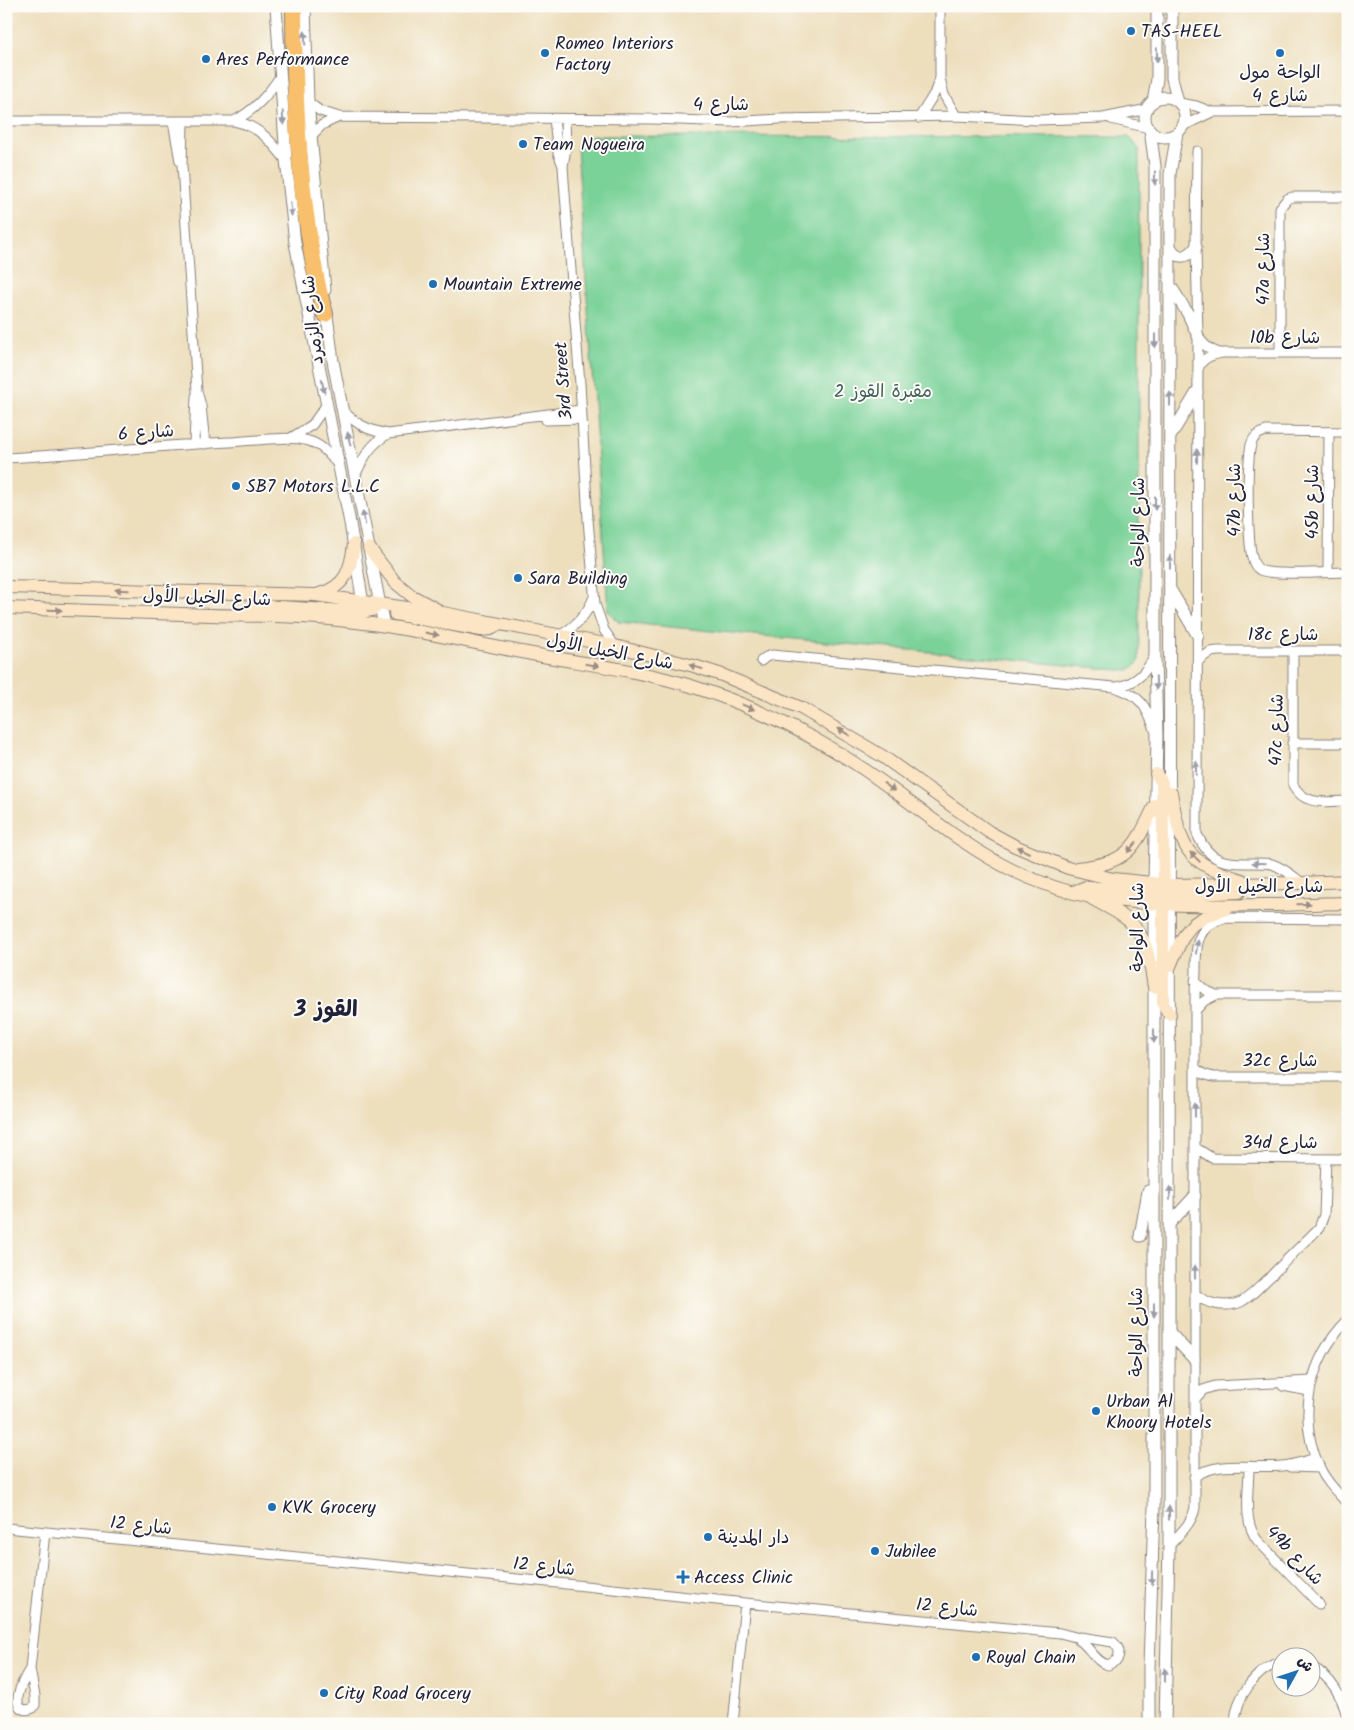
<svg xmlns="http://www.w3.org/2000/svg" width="1354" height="1730" font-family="Kalam,'Playpen Sans Arabic',sans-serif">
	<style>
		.green { fill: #7ad298; stroke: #4e7a6a }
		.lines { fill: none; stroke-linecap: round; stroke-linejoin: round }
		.minor-casing { stroke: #88807c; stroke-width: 11 }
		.tertiary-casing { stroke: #88807c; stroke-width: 13 }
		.secondary-casing { stroke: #88807c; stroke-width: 14 }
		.motorway-casing { stroke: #88807c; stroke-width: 18 }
		.minor { stroke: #fff; stroke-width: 9 }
		.tertiary { stroke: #fff; stroke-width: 11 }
		.secondary { stroke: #fce5c4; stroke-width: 12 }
		.motorway { stroke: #f8bf6c; stroke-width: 16 }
		.oneway { fill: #9c9ca7 }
		.oneway2 { fill: #9a8d86 }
		.poi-dot { fill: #1f6fb2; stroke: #fdfcf7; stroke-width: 2 }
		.labels { text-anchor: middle; stroke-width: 4; stroke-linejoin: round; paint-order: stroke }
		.poi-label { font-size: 18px; fill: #22223b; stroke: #fdfcf7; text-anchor: start }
		.street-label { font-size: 18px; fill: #22223b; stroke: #fdfcf7 }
		.park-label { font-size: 18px; fill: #41605c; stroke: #fdfcf7 }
		.district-label { font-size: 22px; font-weight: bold; fill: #22223b; stroke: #fdfcf7 }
	</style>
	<rect width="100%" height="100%" fill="#fdfcf7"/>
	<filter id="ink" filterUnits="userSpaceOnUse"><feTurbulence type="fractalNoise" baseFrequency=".02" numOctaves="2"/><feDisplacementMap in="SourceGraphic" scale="10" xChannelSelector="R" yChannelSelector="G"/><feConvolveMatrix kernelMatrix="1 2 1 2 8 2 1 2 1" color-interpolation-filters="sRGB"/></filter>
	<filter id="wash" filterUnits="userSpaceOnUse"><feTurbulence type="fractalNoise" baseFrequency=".0096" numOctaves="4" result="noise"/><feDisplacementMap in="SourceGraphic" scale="20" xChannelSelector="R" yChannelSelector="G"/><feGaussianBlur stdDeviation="1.12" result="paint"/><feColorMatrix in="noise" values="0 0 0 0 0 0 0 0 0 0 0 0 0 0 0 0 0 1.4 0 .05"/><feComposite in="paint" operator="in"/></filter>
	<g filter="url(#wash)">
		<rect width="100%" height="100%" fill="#eddebc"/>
		<path class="green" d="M 588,136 L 1129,137 L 1139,148 L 1139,662 L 1128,671 L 618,622 L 608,611 L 577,146 Z"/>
	</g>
	<g filter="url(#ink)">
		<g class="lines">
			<defs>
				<path id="minor" d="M 940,6 L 940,78 L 944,95 L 956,116
					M 308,102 L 320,111 L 339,117 L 653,119 L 731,122 L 779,119 L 956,116 L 1038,120 L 1103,118 L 1148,109
					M 1179,103 L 1196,106 L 1212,112
					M 919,118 L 934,94 L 940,78
					M 554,119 L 558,153 L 563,166 L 564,181 L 580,384 L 588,519 L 595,604 L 604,630 L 615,646
					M 1111,119 L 1149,128
					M 6,121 L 234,121 C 259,126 271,141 286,160
					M 173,121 L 180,161
					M 183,121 L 182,166 L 197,391 L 201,406 L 205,444
					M 234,121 C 255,110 268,95 281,75
					M 1183,126 L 1212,112 L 1348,111
					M 311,136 L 322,125 L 339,117
					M 1197,151 L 1196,247 L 1198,336 L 1197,834 C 1210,863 1224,863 1253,863 C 1260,863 1266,863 1272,864 C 1284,868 1293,876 1302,883
					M 563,166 L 566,149 L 565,119
					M 1198,336 C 1203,345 1209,350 1219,353
					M 1280,353 L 1280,208 L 1287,199 L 1292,197 L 1348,197
					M 1198,370 C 1201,358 1211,355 1222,353 L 1348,353
					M 343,411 C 358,425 367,430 388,434 L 581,410
					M 546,420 L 582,419
					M 1348,432 L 1266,431 C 1259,433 1254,436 1252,442 C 1246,455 1248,542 1252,557 C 1253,562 1255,567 1260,570 C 1271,576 1332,572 1348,572
					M 289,439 L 312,425 L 327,404
					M 194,444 L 196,396
					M 6,458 C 81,454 155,446 230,442 C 254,441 287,435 309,441 C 322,445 330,455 338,465
					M 356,474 C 364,456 371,444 388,434
					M 1328,572 L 1329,432
					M 559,636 C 575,627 587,615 594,597
					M 1293,651 L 1293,785 C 1305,807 1327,801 1348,801
					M 761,661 L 766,657 L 772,655 L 1114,687 C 1140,695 1146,705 1155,730
					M 1197,662 L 1210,652 L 1218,651 L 1348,651
					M 1117,687 C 1137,683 1145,673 1155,656
					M 1292,743 L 1348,743
					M 1195,981 L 1205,990 L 1216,995 L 1348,995
					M 1195,1011 L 1204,1001 L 1216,995
					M 1195,1068 L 1203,1074 L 1213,1077 L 1348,1077
					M 1196,1148 L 1212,1158 L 1348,1159
					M 1195,1293 C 1205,1305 1227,1308 1241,1302 C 1252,1296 1261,1285 1270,1277 C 1286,1260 1303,1244 1319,1228 L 1324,1215 L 1326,1159
					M 1348,1320 C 1309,1358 1296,1418 1320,1468 C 1326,1482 1338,1493 1348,1504
					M 1283,1386 L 1309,1391
					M 1195,1399 L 1203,1390 L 1215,1386 L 1312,1381
					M 1249,1467 C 1249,1491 1242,1522 1258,1541 L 1319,1604
					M 1290,1467 L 1320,1468
					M 1194,1477 C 1217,1460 1254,1469 1282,1466 C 1293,1465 1305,1461 1316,1458
					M 6,1528 L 538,1581 L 745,1603 L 1060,1633 L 1079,1638
					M 1169,1546 C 1179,1534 1192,1524 1195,1508 L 1195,1011 C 1195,998 1195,985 1196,972 C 1196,946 1195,927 1224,918 L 1348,919
					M 1080,1637 L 1113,1642 C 1119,1647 1121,1652 1117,1660 L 1108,1665 C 1095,1662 1090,1647 1079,1640 Z
					M 1312,1667 C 1332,1677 1343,1699 1348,1720
					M 30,1669 L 45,1532
					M 30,1669 L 35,1696 L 35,1705 L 33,1708 C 29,1710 25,1711 21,1708 C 12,1700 25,1677 30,1669 Z
					M 733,1724 L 745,1603
					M 1235,1724 C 1235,1698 1256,1668 1282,1662"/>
				<path id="tertiary" d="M 276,6 L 286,160 L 295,243 L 350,523 L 364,610
					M 305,6 L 308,102 L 325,290
					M 1172,6 L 1172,78 L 1178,102
					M1145 117a20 20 0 1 1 40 0a20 20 0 1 1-40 0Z
					M 1153,102 L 1157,79 L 1157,6
					M 1171,248 C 1178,260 1188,258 1196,247
					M 1170,285 L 1188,314 L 1198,336
					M 326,308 L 333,361 L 384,626
					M 1170,437 L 1197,392
					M 1170,589 L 1198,636
					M 1170,1223 L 1195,1196
					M 1140,1236 L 1148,1191
					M 1169,1332 L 1194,1359
					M 1149,1724 L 1149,1668 L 1154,1507 L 1154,883 L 1157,736 L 1155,656 L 1155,166 L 1150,130
					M 1165,1724 L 1169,1546 L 1169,1359 L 1170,174 L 1177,133"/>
				<path id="secondary" d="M 369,548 L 395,582 L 412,596 L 436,609
					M 6,587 L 315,595 L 443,613 L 615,646 L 694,666 L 722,675 L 801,708 L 882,756 L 989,832 L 1015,846 L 1068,868 L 1113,879 L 1171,885 L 1302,883 L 1348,881
					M 319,594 C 346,587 351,569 354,544
					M 6,608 C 74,610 143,613 211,615 C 253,616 296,615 338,620 C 403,626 467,642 532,654 C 585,664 639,670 691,686 C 754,706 814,735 868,772 C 916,805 960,845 1014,871 C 1036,881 1062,891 1087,896 C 1173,910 1262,905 1348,903
					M 395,614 L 481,630 L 491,629 L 499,624
					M 245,616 L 253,609 L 263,606 L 361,612 L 372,610 L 380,604
					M 1156,774 L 1162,782 L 1164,891
					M 1171,793 C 1182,850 1184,862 1242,880
					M 1077,868 C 1129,863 1134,849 1155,805
					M 1154,883 L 1160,893 L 1163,903 L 1163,1003 L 1167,1011 L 1170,1014
					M 1073,892 L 1086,887 L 1154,893 L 1164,892
					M 1091,898 C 1103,905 1117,911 1128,920 C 1148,936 1150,964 1154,987
					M 1156,901 L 1167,895 L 1239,892
					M 1170,966 C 1186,929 1186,922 1226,909"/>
				<path id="motorway" d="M 294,6 C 294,82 297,160 309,235 C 313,262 317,288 325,314"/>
			</defs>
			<use href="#minor" class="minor-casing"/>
			<use href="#tertiary" class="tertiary-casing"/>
			<use href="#secondary" class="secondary-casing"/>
			<use href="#motorway" class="motorway-casing"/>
			<use href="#minor" class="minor"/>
			<use href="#tertiary" class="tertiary"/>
			<use href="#secondary" class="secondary"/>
			<use href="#motorway" class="motorway"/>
		</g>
		<defs><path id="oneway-solid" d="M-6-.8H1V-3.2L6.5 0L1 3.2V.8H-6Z" transform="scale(1.25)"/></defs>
		<g class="oneway">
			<use href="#oneway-solid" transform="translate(305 38) rotate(-92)"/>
			<use href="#oneway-solid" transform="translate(1157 55) rotate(90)"/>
			<use href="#oneway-solid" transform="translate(283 118) rotate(87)"/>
			<use href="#oneway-solid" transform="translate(1155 178) rotate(90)"/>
			<use href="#oneway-solid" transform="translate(291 209) rotate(84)"/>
			<use href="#oneway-solid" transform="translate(1155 341) rotate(90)"/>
			<use href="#oneway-solid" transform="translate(323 386) rotate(78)"/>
			<use href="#oneway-solid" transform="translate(1170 399) rotate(-90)"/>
			<use href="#oneway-solid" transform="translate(349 439) rotate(-102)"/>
			<use href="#oneway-solid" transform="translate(1197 456) rotate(-90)"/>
			<use href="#oneway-solid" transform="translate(1155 503) rotate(90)"/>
			<use href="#oneway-solid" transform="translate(364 518) rotate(-100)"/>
			<use href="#oneway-solid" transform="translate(1170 562) rotate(-90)"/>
			<use href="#oneway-solid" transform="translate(1156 683) rotate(88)"/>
			<use href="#oneway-solid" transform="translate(1196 768) rotate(-89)"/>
			<use href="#oneway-solid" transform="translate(1259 863) rotate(-179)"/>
			<use href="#oneway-solid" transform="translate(1197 947) rotate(-81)"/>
			<use href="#oneway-solid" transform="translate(1154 1036) rotate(90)"/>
			<use href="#oneway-solid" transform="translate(1195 1110) rotate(-90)"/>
			<use href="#oneway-solid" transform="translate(1170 1193) rotate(-90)"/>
			<use href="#oneway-solid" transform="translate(1195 1272) rotate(-90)"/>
			<use href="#oneway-solid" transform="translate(1154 1310) rotate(90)"/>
			<use href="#oneway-solid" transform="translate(1169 1513) rotate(-90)"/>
			<use href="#oneway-solid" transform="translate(1152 1578) rotate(91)"/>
			<use href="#oneway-solid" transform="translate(1165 1675) rotate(-90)"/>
		</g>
		<g class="oneway2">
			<use href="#oneway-solid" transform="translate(122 590) rotate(-179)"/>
			<use href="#oneway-solid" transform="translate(55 610) rotate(2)"/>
			<use href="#oneway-solid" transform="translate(432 634) rotate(11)"/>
			<use href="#oneway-solid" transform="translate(592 665) rotate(9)"/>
			<use href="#oneway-solid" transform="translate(696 667) rotate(-163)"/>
			<use href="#oneway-solid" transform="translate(748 707) rotate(23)"/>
			<use href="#oneway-solid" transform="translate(844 732) rotate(-149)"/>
			<use href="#oneway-solid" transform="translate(889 787) rotate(36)"/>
			<use href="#oneway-solid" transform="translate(1132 847) rotate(131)"/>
			<use href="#oneway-solid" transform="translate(1023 850) rotate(-155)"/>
			<use href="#oneway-solid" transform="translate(1195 857) rotate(-135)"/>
			<use href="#oneway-solid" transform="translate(1304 904) rotate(-1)"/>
		</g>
	</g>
	<g class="poi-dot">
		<circle cx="1131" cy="31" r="5"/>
		<circle cx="545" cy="53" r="5"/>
		<circle cx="1280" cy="53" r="5"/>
		<circle cx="206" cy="59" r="5"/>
		<circle cx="523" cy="144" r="5"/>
		<circle cx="433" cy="284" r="5"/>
		<circle cx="236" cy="486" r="5"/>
		<circle cx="518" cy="578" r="5"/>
		<circle cx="1096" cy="1411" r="5"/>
		<circle cx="272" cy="1507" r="5"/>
		<circle cx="708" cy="1537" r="5"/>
		<circle cx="875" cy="1551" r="5"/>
		<path d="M680.5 1569.5h5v5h5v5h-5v5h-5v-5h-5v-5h5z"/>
		<circle cx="976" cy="1657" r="5"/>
		<circle cx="324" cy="1693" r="5"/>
	</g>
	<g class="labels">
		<g class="poi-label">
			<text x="1141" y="37">TAS-HEEL</text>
			<text x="555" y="49">Romeo Interiors<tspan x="555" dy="21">Factory</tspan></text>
			<text x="216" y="65">Ares Performance</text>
			<text x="1280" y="78" text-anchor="middle">الواحة مول</text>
			<text x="533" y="150">Team Nogueira</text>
			<text x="443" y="290">Mountain Extreme</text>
			<text x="246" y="492">SB7 Motors L.L.C</text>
			<text x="528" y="584">Sara Building</text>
			<text x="1106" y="1407">Urban Al<tspan x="1106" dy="21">Khoory Hotels</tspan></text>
			<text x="282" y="1513">KVK Grocery</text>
			<text x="718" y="1543">دار المدينة</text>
			<text x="885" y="1557">Jubilee</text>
			<text x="694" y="1583">Access Clinic</text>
			<text x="986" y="1663">Royal Chain</text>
			<text x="334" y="1699">City Road Grocery</text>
		</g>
		<g class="street-label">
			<text x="1280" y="101">شارع 4</text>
			<text x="721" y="110">شارع 4</text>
			<text transform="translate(1263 269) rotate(-90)" y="6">47a شارع</text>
			<text transform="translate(312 320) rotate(-96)" y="6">شارع الزمرد</text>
			<text x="1285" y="343">10b شارع</text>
			<text transform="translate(563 381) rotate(-94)" y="6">3rd Street</text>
			<text transform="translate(146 432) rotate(-4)" y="6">شارع 6</text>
			<text transform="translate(1234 500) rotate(-90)" y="6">47b شارع</text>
			<text transform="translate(1312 502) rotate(-90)" y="6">45b شارع</text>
			<text transform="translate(1138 522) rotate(-90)" y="6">شارع الواحة</text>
			<text transform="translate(207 597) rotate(2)" y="6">شارع الخيل الأول</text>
			<text x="1283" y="640">18c شارع</text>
			<text transform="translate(610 651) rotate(11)" y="6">شارع الخيل الأول</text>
			<text transform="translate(1276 730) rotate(-89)" y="6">47c شارع</text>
			<text x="1259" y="892">شارع الخيل الأول</text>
			<text transform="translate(1137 927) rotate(-90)" y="6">شارع الواحة</text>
			<text x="1280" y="1066">32c شارع</text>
			<text x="1280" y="1148">34d شارع</text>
			<text transform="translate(1136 1332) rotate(-90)" y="6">شارع الواحة</text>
			<text transform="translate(141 1525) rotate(6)" y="6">شارع 12</text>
			<text transform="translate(1295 1555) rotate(47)" y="6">49b شارع</text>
			<text transform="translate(544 1566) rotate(6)" y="6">شارع 12</text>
			<text transform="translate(947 1607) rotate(6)" y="6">شارع 12</text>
		</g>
		<g class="park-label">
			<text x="883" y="397">مقبرة القوز 2</text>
		</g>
		<g class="district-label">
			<text x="326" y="1016">القوز 3</text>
		</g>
	</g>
	<rect width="1354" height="1730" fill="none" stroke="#fdfcf7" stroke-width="25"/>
	<g transform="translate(1296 1672) rotate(50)"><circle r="24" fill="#fdfcf7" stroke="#a5a5ac"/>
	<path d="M0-4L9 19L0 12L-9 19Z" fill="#1f6fb2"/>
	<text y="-8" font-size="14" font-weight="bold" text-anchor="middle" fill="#22223b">ش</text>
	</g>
</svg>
